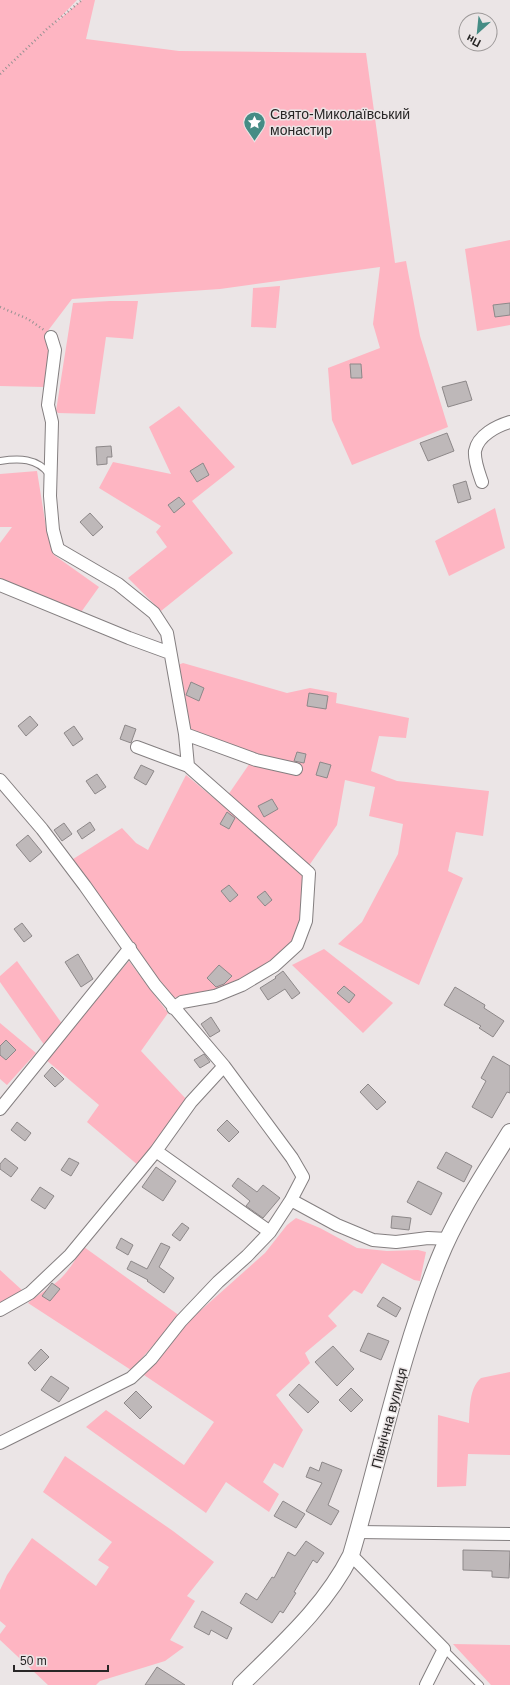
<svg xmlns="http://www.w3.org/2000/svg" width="510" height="1685" font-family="Helvetica,sans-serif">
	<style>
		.green { fill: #feb5c2 }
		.building { fill: #beb8b9; stroke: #8d8889 }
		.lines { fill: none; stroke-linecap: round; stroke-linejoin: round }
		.lane-casing { stroke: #847f80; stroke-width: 8 }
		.street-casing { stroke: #847f80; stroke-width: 14 }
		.secondary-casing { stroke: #847f80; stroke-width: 18 }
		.path { stroke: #969292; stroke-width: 2.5; stroke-dasharray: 1 3; stroke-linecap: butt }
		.lane { stroke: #fff; stroke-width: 6 }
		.street { stroke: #fff; stroke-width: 12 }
		.secondary { stroke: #fff; stroke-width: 16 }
		.labels { text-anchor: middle; stroke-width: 3; stroke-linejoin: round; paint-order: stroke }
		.poi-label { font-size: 14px; fill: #282626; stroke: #ebe5e6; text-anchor: start }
		.street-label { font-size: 14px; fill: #282626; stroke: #ebe5e6 }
	</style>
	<rect width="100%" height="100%" fill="#ebe5e6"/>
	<path class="green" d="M 0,0 L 77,0 L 54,24 L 82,0 L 95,0 L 86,39 L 179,51 L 366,53 L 395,263 L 406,261 L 420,336 L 448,427 L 352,465 L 332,420 L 328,368 L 380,348 L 373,324 L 380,267 L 220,289 L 72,299 L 47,332 L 51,337 L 51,385 L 44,387 L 0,386 Z
		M 510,240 L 510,325 L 477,331 L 465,249 Z
		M 280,286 L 276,328 L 251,327 L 253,288 Z
		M 110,301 L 138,301 L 133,339 L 106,337 L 95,414 L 58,413 L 56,411 L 73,303 Z
		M 179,406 L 235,467 L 192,501 L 233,553 L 161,611 L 128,578 L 167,547 L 156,532 L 161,526 L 99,488 L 113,462 L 171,474 L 149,427 Z
		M 37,471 L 46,527 L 54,555 L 99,587 L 79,615 L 0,581 L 0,543 L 12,527 L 0,527 L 0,474 Z
		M 495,508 L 505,548 L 449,576 L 435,541 Z
		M 183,663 L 287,693 L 310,688 L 337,693 L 336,703 L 409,718 L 406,738 L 379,736 L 371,771 L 397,781 L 489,791 L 483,836 L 456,832 L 448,871 L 463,878 L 419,985 L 338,944 L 362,922 L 398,854 L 403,824 L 369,816 L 375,787 L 345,780 L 337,825 L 308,867 L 228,795 L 250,763 L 260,758 L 191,732 L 178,665 Z
		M 186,775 L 268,843 L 303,877 L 302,920 L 294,942 L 271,963 L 230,986 L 173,998 L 168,994 L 90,883 L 70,861 L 122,828 L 136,843 L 148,850 Z
		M 324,949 L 393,1003 L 363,1033 L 292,965 Z
		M 17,961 L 63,1025 L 45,1046 L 0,982 L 0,976 Z
		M 129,961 L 168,1013 L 141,1051 L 187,1100 L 139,1166 L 87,1122 L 99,1105 L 45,1059 Z
		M 0,1023 L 36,1053 L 7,1085 L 0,1079 Z
		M 296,1218 L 320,1228 L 357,1248 L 387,1251 L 418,1250 L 426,1252 L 420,1281 L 414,1280 L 382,1263 L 362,1294 L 354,1290 L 328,1316 L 337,1326 L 305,1353 L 310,1363 L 276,1395 L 303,1430 L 283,1468 L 274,1463 L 263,1482 L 279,1494 L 269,1512 L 226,1482 L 206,1513 L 86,1427 L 106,1410 L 184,1465 L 214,1422 L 144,1375 L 191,1319 L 265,1253 L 287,1225 Z
		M 84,1247 L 180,1316 L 131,1370 L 28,1303 C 38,1294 49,1289 59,1280 C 69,1271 76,1258 84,1247 Z
		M 0,1270 L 23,1291 L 0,1305 Z
		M 510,1372 L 510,1455 L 468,1454 L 466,1486 L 437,1487 L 438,1415 L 469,1423 C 470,1409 469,1388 481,1378 Z
		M 65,1456 L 173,1531 L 214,1562 L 187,1596 L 195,1601 L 170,1640 L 184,1647 L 165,1661 L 100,1681 L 96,1685 L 48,1685 L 0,1640 L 0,1634 L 6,1626 L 0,1621 L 0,1590 L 7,1575 L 32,1538 L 96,1586 L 109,1567 L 98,1560 L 112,1542 L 43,1492 Z
		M 453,1644 L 510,1645 L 510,1685 L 491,1685 Z"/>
	<path class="building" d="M 510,303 L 510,315 L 495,317 L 493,305 Z
		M 350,364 L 361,364 L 362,378 L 351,378 Z
		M 466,381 L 472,400 L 448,407 L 442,387 Z
		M 447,433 L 454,451 L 428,461 L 420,443 Z
		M 111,446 L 112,457 L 107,457 L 107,464 L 97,465 L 96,447 Z
		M 203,463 L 209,475 L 197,482 L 190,471 Z
		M 466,481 L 471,499 L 458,503 L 453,485 Z
		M 179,497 L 185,504 L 174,513 L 168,505 Z
		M 90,513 L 103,527 L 93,536 L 80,522 Z
		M 191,682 L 204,688 L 199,701 L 186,695 Z
		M 309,693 L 328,696 L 326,709 L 307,706 Z
		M 30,716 L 38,725 L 26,736 L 18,726 Z
		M 125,725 L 136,729 L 131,743 L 120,739 Z
		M 74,726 L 83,739 L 73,746 L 64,733 Z
		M 297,752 L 306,754 L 304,763 L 294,761 Z
		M 320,762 L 331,765 L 327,778 L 316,775 Z
		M 141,765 L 154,771 L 146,785 L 134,778 Z
		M 97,774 L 106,787 L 95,794 L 86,781 Z
		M 272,799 L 278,809 L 264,817 L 258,806 Z
		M 227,812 L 235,818 L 229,829 L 220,824 Z
		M 90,822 L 95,830 L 82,839 L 77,831 Z
		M 64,823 L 72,834 L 62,841 L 54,830 Z
		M 28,835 L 42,852 L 30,862 L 16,845 Z
		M 229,885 L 238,895 L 230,902 L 221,891 Z
		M 265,891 L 272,900 L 265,906 L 257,897 Z
		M 22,923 L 32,936 L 24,942 L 14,929 Z
		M 78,954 L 93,979 L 81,987 L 65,962 Z
		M 219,965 L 232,976 L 224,984 L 216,987 L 207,978 Z
		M 283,971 L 300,993 L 292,999 L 285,989 L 268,1000 L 260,988 L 276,978 L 275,977 Z
		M 344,986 L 355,995 L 349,1003 L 337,993 Z
		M 455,987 L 485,1005 L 484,1008 L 504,1021 L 493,1037 L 479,1028 L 481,1026 L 444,1005 Z
		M 211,1017 L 220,1031 L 210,1037 L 201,1024 Z
		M 6,1040 L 16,1050 L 6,1060 L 0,1055 L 0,1046 Z
		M 204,1054 L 210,1062 L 200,1068 L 194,1060 Z
		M 493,1056 L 510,1066 L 510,1093 L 507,1092 L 492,1118 L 472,1107 L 486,1081 L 481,1078 Z
		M 52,1067 L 64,1079 L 55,1087 L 44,1076 Z
		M 368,1084 L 386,1102 L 377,1110 L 360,1092 Z
		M 227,1120 L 239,1132 L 229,1142 L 217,1130 Z
		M 17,1122 L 31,1133 L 25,1141 L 11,1130 Z
		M 446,1152 L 472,1166 L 464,1182 L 437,1168 Z
		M 5,1158 L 18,1168 L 11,1177 L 0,1169 L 0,1164 Z
		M 69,1158 L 79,1163 L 71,1176 L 61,1170 Z
		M 156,1167 L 176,1181 L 163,1201 L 142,1187 Z
		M 238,1178 L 257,1192 L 263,1185 L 280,1198 L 263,1218 L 246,1206 L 250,1201 L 232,1186 Z
		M 418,1181 L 442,1193 L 431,1215 L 407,1202 Z
		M 40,1187 L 54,1196 L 45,1209 L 31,1200 Z
		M 392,1216 L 411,1218 L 409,1230 L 391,1228 Z
		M 182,1223 L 189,1228 L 180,1241 L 172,1235 Z
		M 121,1238 L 133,1245 L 128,1255 L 116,1248 Z
		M 161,1243 L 170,1247 L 159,1267 L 174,1278 L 164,1293 L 147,1281 L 148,1280 L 127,1269 L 131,1261 L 147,1269 Z
		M 52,1283 L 60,1289 L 50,1301 L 42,1296 Z
		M 383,1297 L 401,1308 L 396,1317 L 377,1306 Z
		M 368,1333 L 389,1341 L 381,1360 L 360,1351 Z
		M 333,1346 L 354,1369 L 337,1386 L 315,1362 Z
		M 41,1349 L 49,1357 L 35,1371 L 28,1363 Z
		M 51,1376 L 69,1388 L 59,1402 L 41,1390 Z
		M 299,1384 L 319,1402 L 308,1413 L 289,1395 Z
		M 351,1388 L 363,1400 L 351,1412 L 339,1400 Z
		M 136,1391 L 152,1407 L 140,1419 L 124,1403 Z
		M 322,1462 L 342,1470 L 328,1505 L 339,1511 L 331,1525 L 306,1511 L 322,1483 L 306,1477 L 310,1467 L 319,1471 Z
		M 283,1501 L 305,1514 L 296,1528 L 274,1516 Z
		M 306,1541 L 324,1553 L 317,1563 L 313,1560 L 294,1592 L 296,1593 L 283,1613 L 280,1611 L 272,1623 L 240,1603 L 246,1593 L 257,1600 L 272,1577 L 274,1578 L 288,1552 L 295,1556 Z
		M 463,1550 L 510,1551 L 509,1578 L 492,1577 L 492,1571 L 463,1570 Z
		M 202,1611 L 232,1628 L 227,1639 L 211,1630 L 209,1635 L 194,1627 Z
		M 157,1667 L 185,1685 L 145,1685 Z"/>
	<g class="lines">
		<defs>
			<path id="lane" d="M 0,461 C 19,458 37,458 49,474
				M 444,1649 L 480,1685"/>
			<path id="street" d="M 51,337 L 55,350 L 48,405 L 52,422 L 50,496 L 53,530 L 58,549 L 118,584 L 154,613 L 167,633 L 185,734 L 188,766
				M 482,482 C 479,473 474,461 475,451 C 478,435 497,426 510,422
				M 0,585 L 129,638 L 170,653
				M 185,734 L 256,760 L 296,769
				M 137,747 L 188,766 L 309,873 L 306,921 L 297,945 L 274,966 L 242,985 L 215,996 L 182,1002 L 173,1008
				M 0,780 L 42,829 L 85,886 L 155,985 L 224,1066 L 292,1158 L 303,1177 L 291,1200
				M 0,1109 L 130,948
				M 156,1151 L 270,1232
				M 0,1310 L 30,1293 L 70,1255 L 156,1151 L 191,1102 L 224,1066
				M 0,1443 L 131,1378 L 151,1359 L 181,1321 L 218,1282 L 247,1256 L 270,1232 L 291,1200 L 337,1225 L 373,1240 L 396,1242 L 428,1238 L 448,1239
				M 358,1532 L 510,1534
				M 351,1555 L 444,1649 L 426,1685"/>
			<path id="secondary" d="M 241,1685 C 281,1645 325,1607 351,1555 C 380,1457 400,1355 439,1259 C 457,1214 485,1173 510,1132"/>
		</defs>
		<use href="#lane" class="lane-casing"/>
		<use href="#street" class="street-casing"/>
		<use href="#secondary" class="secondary-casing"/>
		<path class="path" d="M 0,74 L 48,28 L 82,0
			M 0,307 L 28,319 L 44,330"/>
		<use href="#lane" class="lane"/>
		<use href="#street" class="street"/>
		<use href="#secondary" class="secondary"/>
	</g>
	<defs>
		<symbol id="sight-pin" viewBox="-11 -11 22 30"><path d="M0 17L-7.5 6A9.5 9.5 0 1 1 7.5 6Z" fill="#458c85" stroke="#ebe5e6"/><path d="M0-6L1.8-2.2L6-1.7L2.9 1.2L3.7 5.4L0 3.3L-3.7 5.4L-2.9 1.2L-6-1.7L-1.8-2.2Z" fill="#fff"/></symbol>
	</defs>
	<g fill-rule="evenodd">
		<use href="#sight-pin" x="242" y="110" width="25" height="34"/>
	</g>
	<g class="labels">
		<g class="poi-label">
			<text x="270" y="119">Свято-Миколаївський<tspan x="270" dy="16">монастир</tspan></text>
		</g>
		<g class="street-label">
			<text transform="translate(389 1418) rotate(-75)" y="5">Північна вулиця</text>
		</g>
	</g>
	<g transform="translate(478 32) rotate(207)"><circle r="19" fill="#ebe5e6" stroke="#9d9999"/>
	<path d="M0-3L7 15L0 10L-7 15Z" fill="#458c85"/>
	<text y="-6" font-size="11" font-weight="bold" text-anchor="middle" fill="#282626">Пн</text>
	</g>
	<path d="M14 1665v6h94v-6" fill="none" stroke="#282626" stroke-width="2"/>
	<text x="20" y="1665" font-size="12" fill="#282626" stroke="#ebe5e6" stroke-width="3" paint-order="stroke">50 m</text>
</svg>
